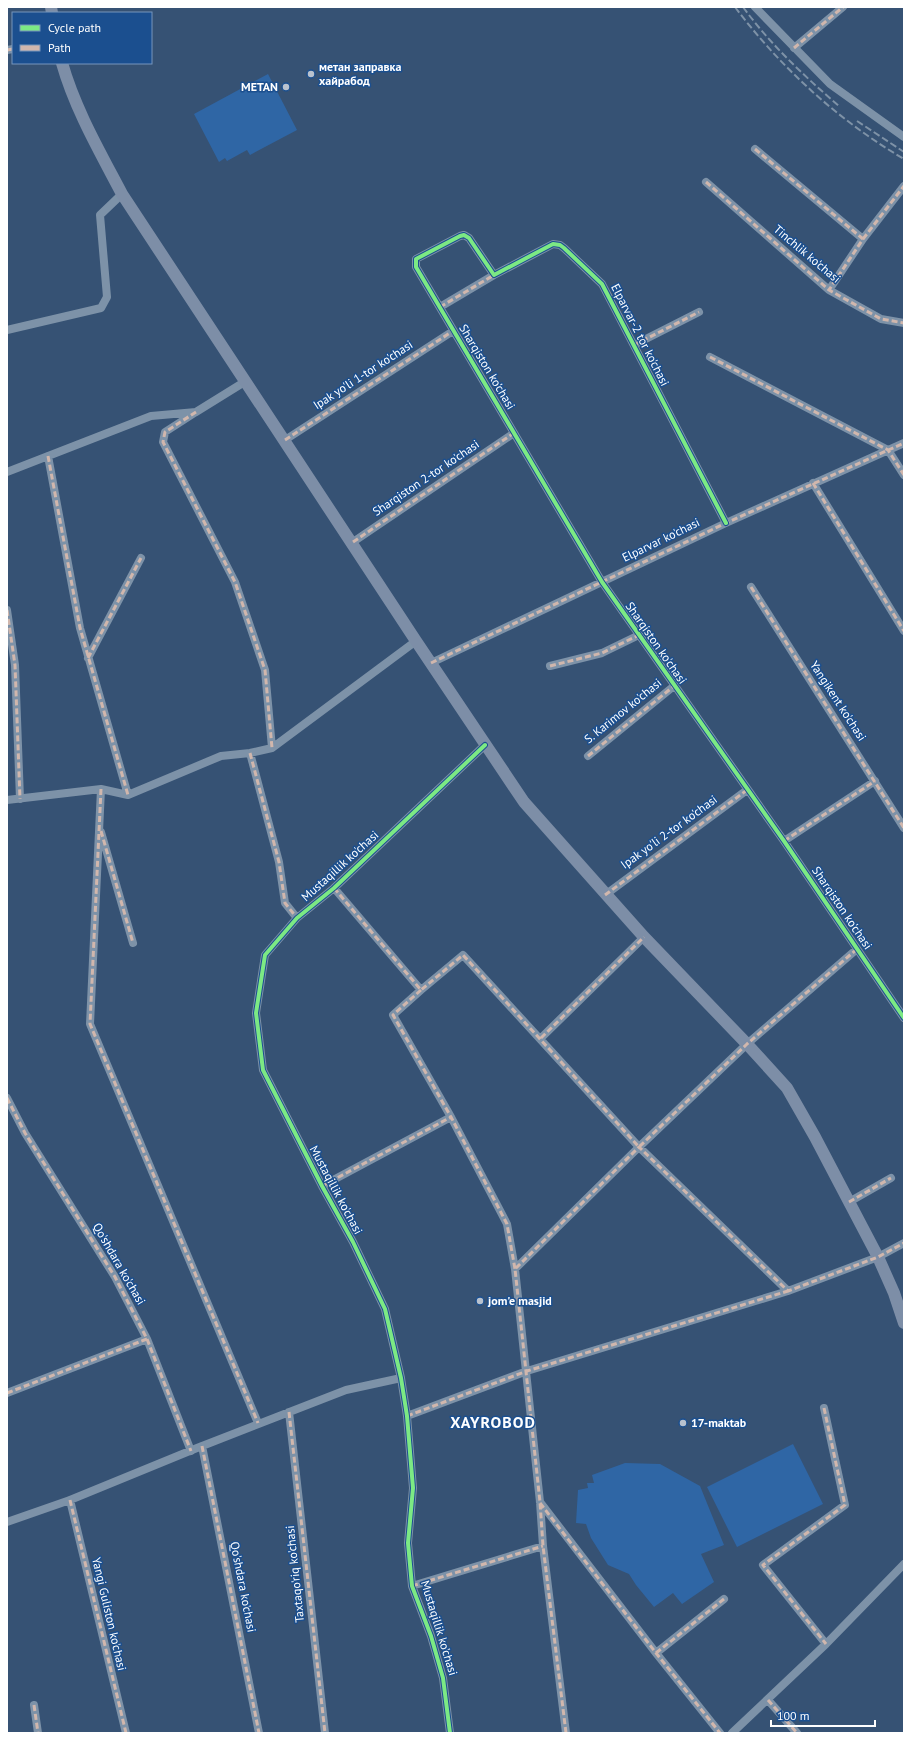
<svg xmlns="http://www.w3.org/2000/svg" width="911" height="1740" font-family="'PT Sans',sans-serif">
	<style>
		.green { fill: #2f66a5 }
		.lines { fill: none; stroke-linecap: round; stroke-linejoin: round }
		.street { stroke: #7d92a8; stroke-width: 8 }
		.primary { stroke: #7d8ea7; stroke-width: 12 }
		.rail { stroke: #7e92a7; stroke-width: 2; stroke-dasharray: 7 3; stroke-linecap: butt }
		.quiet { stroke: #d1b7ad; stroke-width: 3; stroke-dasharray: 6 3; stroke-linecap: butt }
		.cycleway-casing { stroke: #1b4f8f; stroke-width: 6 }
		.cycleway { stroke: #7ce984; stroke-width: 4 }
		.poi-dot { fill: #b9c2ce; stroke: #1b4f8f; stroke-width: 1.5 }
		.labels { text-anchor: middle; stroke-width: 3; stroke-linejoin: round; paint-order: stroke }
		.poi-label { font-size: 12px; font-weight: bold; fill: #fff; stroke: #1b4f8f; text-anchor: start }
		.street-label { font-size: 12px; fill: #fff; stroke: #1b4f8f }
		.district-label { font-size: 16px; font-weight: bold; letter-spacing: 1px; fill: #fff; stroke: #1b4f8f }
	</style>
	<rect width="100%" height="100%" fill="#365274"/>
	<path class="green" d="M 268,74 L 297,130 L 250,155 L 247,150 L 227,161 L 225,158 L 219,162 L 194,114 Z
		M 793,1444 L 823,1504 L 737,1547 L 707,1487 Z
		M 625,1463 L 660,1464 L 700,1486 L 724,1545 L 701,1554 L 714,1582 L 682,1604 L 673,1593 L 654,1607 L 636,1585 L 629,1574 L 608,1565 L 591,1538 L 586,1524 L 576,1523 L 578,1490 L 588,1488 L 587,1483 L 594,1483 L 592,1475 Z"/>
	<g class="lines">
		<path class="street" d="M 755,7 L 830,84 L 904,137
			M 794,48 L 843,7
			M 7,50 L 13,49
			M 755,149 L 863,239 L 829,290
			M 706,182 L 829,290 L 881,319 L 904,323
			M 863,239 L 904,186
			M 440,307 L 494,275
			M 7,330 L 101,308 L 107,297 L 100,215 L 122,194
			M 634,345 L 699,312
			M 710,357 L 888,450 L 904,475
			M 196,412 L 165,432 L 163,442 L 235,582 L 265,670 L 272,748
			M 285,440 L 453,331
			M 48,456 L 80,628 L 128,795
			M 7,472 L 151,416 L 196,412 L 246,381
			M 813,483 L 904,631
			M 726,523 L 602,284 L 564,248 L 560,245 L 553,244 L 494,275 L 469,238 L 464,235 L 460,236 L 416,259 L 416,267 L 602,582 L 784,841 L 904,1018
			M 353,542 L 514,433
			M 751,587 L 904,828
			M 7,610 L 15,665 L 20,799
			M 88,658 L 141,558
			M 431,663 L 726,523 L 904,443
			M 550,666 L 602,653 L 639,635
			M 250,753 L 279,862 L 285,903 L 297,918
			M 588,756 L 674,686
			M 101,789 L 90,1024 L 258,1423
			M 7,800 L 101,789 L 128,795 L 221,756 L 250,753 L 272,748 L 416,641
			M 101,832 L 133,943
			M 784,841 L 875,781
			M 334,888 L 421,990 L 463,955 L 639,1147 L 747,1044 L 857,949
			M 605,895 L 747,790
			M 421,990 L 393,1015 L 451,1117 L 507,1224 L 515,1269
			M 541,1038 L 644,937
			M 7,1098 L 25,1133 L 115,1277 L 147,1339 L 191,1451
			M 322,1186 L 451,1117
			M 849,1202 L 891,1178
			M 7,1393 L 147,1339
			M 824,1408 L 845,1505 L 763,1565 L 826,1644
			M 289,1412 L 325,1733
			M 407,1416 L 527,1371 L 788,1291
			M 202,1446 L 259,1733
			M 70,1500 L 126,1733
			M 540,1502 L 656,1653 L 720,1733
			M 7,1522 L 70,1500 L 197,1448 L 346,1390 L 401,1378
			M 412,1586 L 543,1546
			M 656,1653 L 724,1599
			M 768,1700 L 797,1733
			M 34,1705 L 38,1733
			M 450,1733 L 443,1678 L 431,1636 L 412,1586 L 408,1543 L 413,1488 L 407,1416 L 401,1378 L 385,1309 L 353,1242 L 322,1186 L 263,1070 L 256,1013 L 265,955 L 297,918 L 334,888 L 485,745
			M 566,1733 L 543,1546 L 540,1502 L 515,1269 L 639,1147 L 788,1291 L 878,1257 L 904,1243
			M 732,1733 L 826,1644 L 904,1564"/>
		<path class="primary" d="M 51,7 L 52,13
			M 62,63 C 75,109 100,152 122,194 L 416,641 L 524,802 L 644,937 L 747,1044 L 787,1088 L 815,1137 L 878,1257 L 894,1293 L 904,1323"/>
		<path class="rail" d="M 735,7 C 780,67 839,121 904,159
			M 743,7 C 770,44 804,76 839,106
			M 857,121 L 904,152"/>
		<path class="quiet" d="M 794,48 L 843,7
			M 7,50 L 13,49
			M 755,149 L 863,239 L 829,290
			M 706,182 L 829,290 L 881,319 L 904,323
			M 863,239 L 904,186
			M 440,307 L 494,275
			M 634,345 L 699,312
			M 710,357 L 888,450 L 904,475
			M 196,412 L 165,432 L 163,442 L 235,582 L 265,670 L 272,748
			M 285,440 L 453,331
			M 48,456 L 80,628 L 128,795
			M 813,483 L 904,631
			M 353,542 L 514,433
			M 751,587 L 904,828
			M 7,610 L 15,665 L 20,799
			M 88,658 L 141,558
			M 431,663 L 726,523 L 904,443
			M 550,666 L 602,653 L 639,635
			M 250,753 L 279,862 L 285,903 L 297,918
			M 588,756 L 674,686
			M 101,789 L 90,1024 L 258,1423
			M 101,831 L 133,943
			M 784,841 L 875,781
			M 334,888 L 421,990 L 463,955 L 639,1147 L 747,1044 L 857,949
			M 605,895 L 747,790
			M 421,990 L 393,1015 L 451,1117 L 507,1224 L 515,1269
			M 541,1038 L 644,937
			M 7,1098 L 25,1133 L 115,1277 L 147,1339 L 191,1451
			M 322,1186 L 451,1117
			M 849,1202 L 891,1178
			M 7,1393 L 147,1339
			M 824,1408 L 845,1505 L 763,1565 L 826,1644
			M 289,1412 L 325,1733
			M 407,1416 L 527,1371 L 788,1291
			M 202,1446 L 259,1733
			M 70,1500 L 126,1733
			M 540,1503 L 656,1653 L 720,1733
			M 412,1586 L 543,1546
			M 656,1653 L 724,1599
			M 768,1700 L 797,1733
			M 34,1705 L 38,1733
			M 566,1733 L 543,1546 L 540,1502 L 515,1269 L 639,1147 L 788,1291 L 878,1257 L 904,1243"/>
		<defs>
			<path id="cycleway" d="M 726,523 L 602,284 L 564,248 L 560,245 L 553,244 L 494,275 L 469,238 L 464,235 L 460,236 L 416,259 L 416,267 L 602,582 L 784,841 L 904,1018
				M 450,1733 L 443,1678 L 431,1636 L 412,1586 L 408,1543 L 413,1488 L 407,1416 L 401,1378 L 385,1309 L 353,1242 L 322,1186 L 263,1070 L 256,1013 L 265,955 L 297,918 L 334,888 L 485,745"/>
		</defs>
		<use href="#cycleway" class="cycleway-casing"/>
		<use href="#cycleway" class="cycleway"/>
	</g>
	<g class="poi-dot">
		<circle cx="311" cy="74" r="4"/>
		<circle cx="286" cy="87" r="4"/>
		<circle cx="480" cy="1301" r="4"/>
		<circle cx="683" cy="1423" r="4"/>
	</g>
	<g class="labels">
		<g class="poi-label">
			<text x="319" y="71">метан заправка<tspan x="319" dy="14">хайрабод</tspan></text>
			<text x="278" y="91" text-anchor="end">METAN</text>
			<text x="488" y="1305">jom'e masjid</text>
			<text x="691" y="1427">17-maktab</text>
		</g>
		<g class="street-label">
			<text transform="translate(807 254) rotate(40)" y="4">Tinchlik ko'chasi</text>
			<text transform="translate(640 335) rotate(63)" y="4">Elparvar-2 tor ko'chasi</text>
			<text transform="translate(487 367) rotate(59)" y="4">Sharqiston ko'chasi</text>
			<text transform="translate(363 375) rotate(-33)" y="4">Ipak yo'li 1-tor ko'chasi</text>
			<text transform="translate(426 478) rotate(-34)" y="4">Sharqiston 2-tor ko'chasi</text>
			<text transform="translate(661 540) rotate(-26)" y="4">Elparvar ko'chasi</text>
			<text transform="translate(656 643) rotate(55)" y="4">Sharqiston ko'chasi</text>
			<text transform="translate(838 701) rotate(57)" y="4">Yangikent ko'chasi</text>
			<text transform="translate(623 711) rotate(-39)" y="4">S. Karimov ko'chasi</text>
			<text transform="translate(669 832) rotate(-36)" y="4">Ipak yo'li 2-tor ko'chasi</text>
			<text transform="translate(340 866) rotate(-42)" y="4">Mustaqillik ko'chasi</text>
			<text transform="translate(842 908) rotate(56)" y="4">Sharqiston ko'chasi</text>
			<text transform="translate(336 1190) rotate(62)" y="4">Mustaqillik ko'chasi</text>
			<text transform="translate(119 1264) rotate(60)" y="4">Qo'shdara ko'chasi</text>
			<text transform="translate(295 1574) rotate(-96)" y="4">Taxtaqo'riq ko'chasi</text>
			<text transform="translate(243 1587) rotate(79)" y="4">Qo'shdara ko'chasi</text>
			<text transform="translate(109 1614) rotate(77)" y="4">Yangi Guliston ko'chasi</text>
			<text transform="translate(439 1628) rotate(73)" y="4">Mustaqillik ko'chasi</text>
		</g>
		<g class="district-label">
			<text x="493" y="1428">XAYROBOD</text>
		</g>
	</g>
	<rect width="911" height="1740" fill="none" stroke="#ffffff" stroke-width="16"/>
	<rect x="12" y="12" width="140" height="52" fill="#1b4f8f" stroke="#7695bc"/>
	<rect x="20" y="25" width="20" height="6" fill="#7ce984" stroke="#7695bc"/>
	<text x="48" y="32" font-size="12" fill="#ffffff">Cycle path</text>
	<rect x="20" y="45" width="20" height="6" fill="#d1b7ad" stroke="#7695bc"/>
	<text x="48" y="52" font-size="12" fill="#ffffff">Path</text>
	<path d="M771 1720v6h104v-6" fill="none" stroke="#ffffff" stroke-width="2"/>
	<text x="777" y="1720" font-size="12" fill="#ffffff" stroke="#1b4f8f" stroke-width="3" paint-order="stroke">100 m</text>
</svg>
